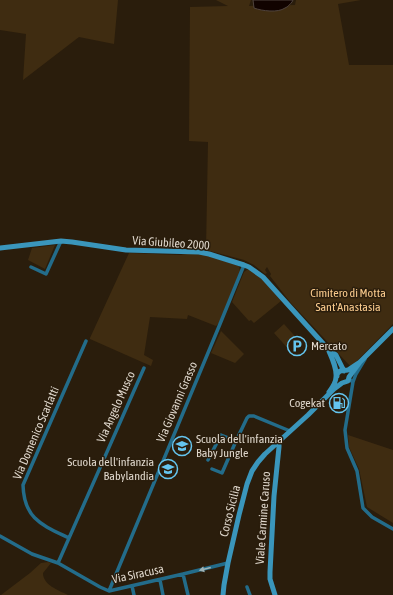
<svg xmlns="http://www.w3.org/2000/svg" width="393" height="595" font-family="'Asap Condensed',sans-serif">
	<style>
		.green { fill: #3f2c11 }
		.water { fill: #110300; stroke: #4f433d }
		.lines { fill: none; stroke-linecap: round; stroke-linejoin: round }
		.street { stroke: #236c8a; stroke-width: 3.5 }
		.secondary { stroke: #3a96bc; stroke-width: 5 }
		.oneway { fill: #9db2b5 }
		.labels { text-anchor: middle; stroke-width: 3; stroke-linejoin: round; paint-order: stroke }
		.street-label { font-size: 12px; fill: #dfd7cc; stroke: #2a1d0c }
		.park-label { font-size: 12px; fill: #facb8d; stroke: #2a1d0c }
		.poi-label { font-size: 12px; fill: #dfd7cc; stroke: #2a1d0c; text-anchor: start }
	</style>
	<rect width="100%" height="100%" fill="#2a1d0c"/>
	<path class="green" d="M 0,0 L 118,0 L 114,44 L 79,37 L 23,80 L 26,34 L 0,30 Z
		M 216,0 L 251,0 L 249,6 L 295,5 L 296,0 L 361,0 L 338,4 L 349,65 L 393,65 L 393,324 L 351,367 L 290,302 L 270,276 L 271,274 L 267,267 L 265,270 L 267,273 L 265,274 L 254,265 L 244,260 L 206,250 L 208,142 L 189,141 L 190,7 L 228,6 Z
		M 55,245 L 45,269 L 28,260 L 32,248 Z
		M 129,253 L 180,255 L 194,253 L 205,255 L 239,266 L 240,271 L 219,323 L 216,326 L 188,315 L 187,319 L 150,317 L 144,355 L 153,360 L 151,366 L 90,339 L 90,338 Z
		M 248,269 L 261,278 L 281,301 L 254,323 L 251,320 L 249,321 L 232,302 L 244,272 Z
		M 284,324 L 301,343 L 291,352 L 274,333 Z
		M 221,331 L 244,354 L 235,363 L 211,353 Z
		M 348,435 L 393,450 L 393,523 L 367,507 L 359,469 L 349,447 Z
		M 48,562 L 51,563 L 43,573 C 43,585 58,590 68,595 L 1,595 L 30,573 L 41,563 Z"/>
	<path class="water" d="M 253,0 L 293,0 L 292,2 C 290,4 288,7 285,8 C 278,13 262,11 254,8 Z"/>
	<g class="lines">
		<path class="street" d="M 31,267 L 46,274 L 61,241
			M 349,379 L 353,382 L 345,430 L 347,448 L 357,471 L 363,508 L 372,517 L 393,529
			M 353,382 L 356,374 L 365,359
			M 208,460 L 221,435 L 236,441
			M 212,469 L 222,473 L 236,441 L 247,418 L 249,416 L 254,416 L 290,431
			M 0,536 L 32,554 L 58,563 L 100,587 L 109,591 L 183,574 L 228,563
			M 69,538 C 42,525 24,519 23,485 L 86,341
			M 58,563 L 144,368
			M 183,574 L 188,595
			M 160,580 L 163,595
			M 132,586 L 134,595
			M 247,587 L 250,595
			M 109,591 L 220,324 L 244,265"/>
		<path class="secondary" d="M 0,248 L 61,241 L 72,242 L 126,250 L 199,252 L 209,254 L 244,265 L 249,267 L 263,277 L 328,349 L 336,355 L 344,371
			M 328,349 C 332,358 337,368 336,377 C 336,383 332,388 329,392
			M 337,376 L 337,374 L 340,371 L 348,370 L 360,362 L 393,329
			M 223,595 L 224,585 L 228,563 L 239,515 L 247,484 L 252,471 L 258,462 L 265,454 L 308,415 L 334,389 L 342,383 L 348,381 L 349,377 L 360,362
			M 275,595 L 270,579 L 270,572 L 274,496 L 279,447 L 279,442"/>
	</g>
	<defs><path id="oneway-solid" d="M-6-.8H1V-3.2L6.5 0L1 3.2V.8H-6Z"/></defs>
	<use class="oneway" href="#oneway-solid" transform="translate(205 569) rotate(166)"/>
	<defs>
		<symbol id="parking-ring" viewBox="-11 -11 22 22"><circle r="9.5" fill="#2a1d0c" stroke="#65c5ef" stroke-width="1.5"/><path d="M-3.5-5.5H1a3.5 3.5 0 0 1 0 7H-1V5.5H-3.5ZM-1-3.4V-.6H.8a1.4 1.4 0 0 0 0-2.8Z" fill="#65c5ef"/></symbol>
		<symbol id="fuel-ring" viewBox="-11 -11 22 22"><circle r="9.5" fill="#2a1d0c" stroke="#65c5ef" stroke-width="1.5"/><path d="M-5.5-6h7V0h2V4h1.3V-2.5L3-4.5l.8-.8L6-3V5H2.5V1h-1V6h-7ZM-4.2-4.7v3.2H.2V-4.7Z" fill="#65c5ef"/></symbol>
		<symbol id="school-ring" viewBox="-11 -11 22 22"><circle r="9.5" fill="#2a1d0c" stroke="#65c5ef" stroke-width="1.5"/><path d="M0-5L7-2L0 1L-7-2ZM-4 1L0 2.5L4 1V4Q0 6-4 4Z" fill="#65c5ef"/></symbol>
	</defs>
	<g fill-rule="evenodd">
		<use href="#parking-ring" x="286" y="335" width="22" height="22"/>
		<use href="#fuel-ring" x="328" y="392" width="22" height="22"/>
		<use href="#school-ring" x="171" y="435" width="22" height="22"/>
		<use href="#school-ring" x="157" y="458" width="22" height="22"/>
	</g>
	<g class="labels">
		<g class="street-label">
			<text transform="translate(171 243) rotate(4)" y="4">Via Giubileo 2000</text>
			<text transform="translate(177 402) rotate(-67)" y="4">Via Giovanni Grasso</text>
			<text transform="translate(116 407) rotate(-66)" y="4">Via Angelo Musco</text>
			<text transform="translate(36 433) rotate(-67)" y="4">Via Domenico Scarlatti</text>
			<text transform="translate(230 511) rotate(-76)" y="4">Corso Sicilia</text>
			<text transform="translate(263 518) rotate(-86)" y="4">Viale Carmine Caruso</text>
			<text transform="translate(138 574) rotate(-12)" y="4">Via Siracusa</text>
		</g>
		<g class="park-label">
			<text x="348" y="297">Cimitero di Motta<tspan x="348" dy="14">Sant'Anastasia</tspan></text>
		</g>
		<g class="poi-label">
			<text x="311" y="350">Mercato</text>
			<text x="325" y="407" text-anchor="end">Cogekat</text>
			<text x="196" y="443">Scuola dell'infanzia<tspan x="196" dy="14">Baby Jungle</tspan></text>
			<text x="154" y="466" text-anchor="end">Scuola dell'infanzia<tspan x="154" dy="14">Babylandia</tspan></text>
		</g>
	</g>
</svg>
